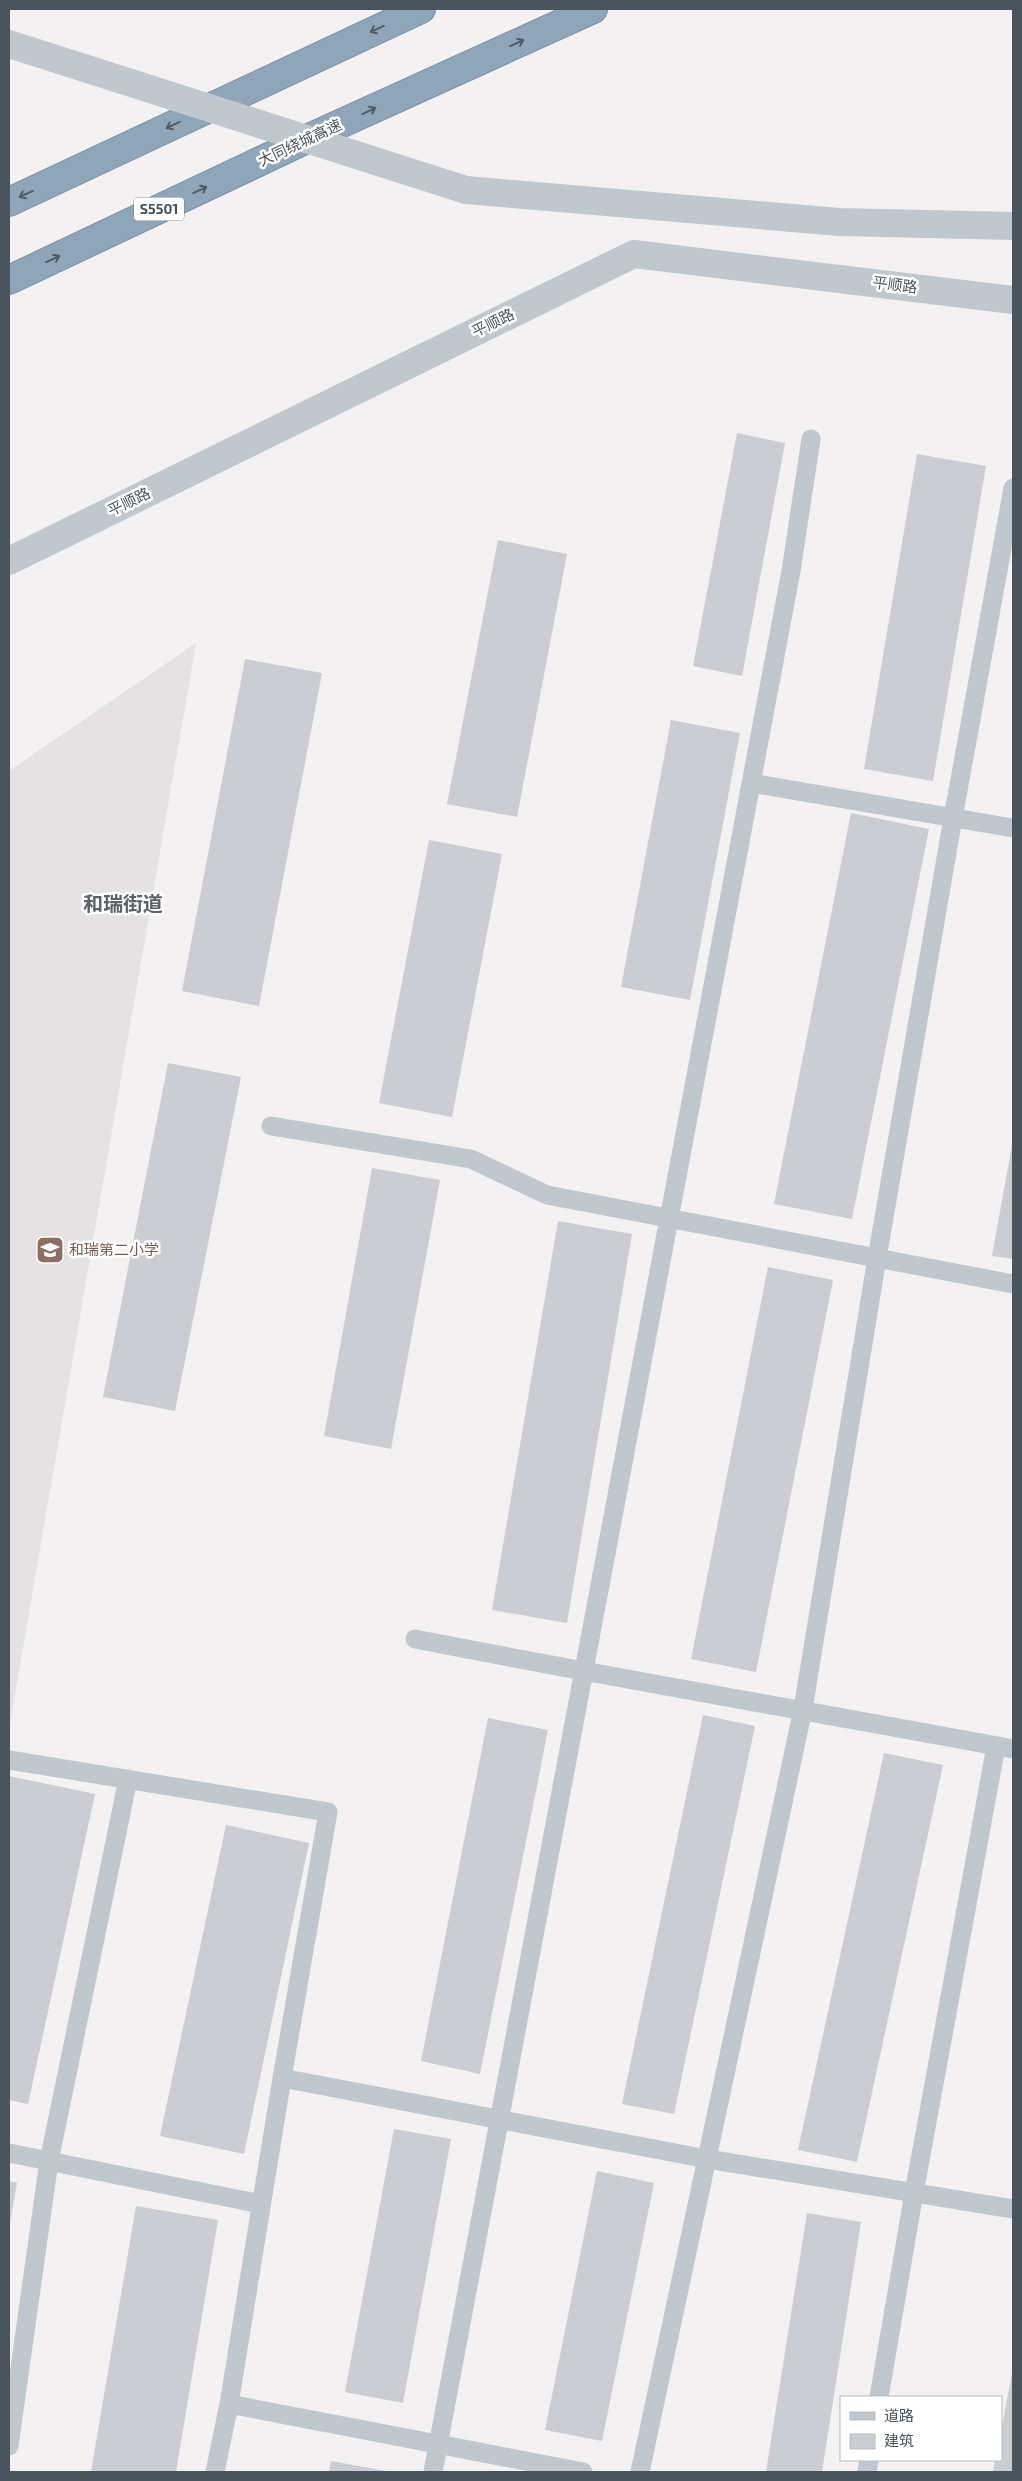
<svg xmlns="http://www.w3.org/2000/svg" width="1022" height="2481" font-family="'Exo 2','Noto Sans SC',sans-serif">
	<style>
		.education { fill: #e4e2e2 }
		.building { fill: #cbcdd3 }
		.lines { fill: none; stroke-linecap: round; stroke-linejoin: round }
		.highway-casing { stroke: #7990a6; stroke-width: 30 }
		.lane { stroke: #c0c8ce; stroke-width: 19 }
		.street { stroke: #c0c8ce; stroke-width: 28 }
		.highway { stroke: #8ea5ba; stroke-width: 28 }
		.street-bridge { stroke: #c0c8ce; stroke-width: 28 }
		.oneway { stroke: #515c65 }
		.labels { text-anchor: middle; stroke-width: 5; stroke-linejoin: round; paint-order: stroke }
		.shield { fill: #fff; stroke: #80878d; stroke-width: 1 }
		.shield-label { font-size: 14px; font-weight: bold; fill: #4a545c }
		.street-label { font-size: 15px; fill: #4a545c; stroke: #fff }
		.education-label { font-size: 15px; fill: #785e54; stroke: #fff; text-anchor: start }
		.district-label { font-size: 20px; font-weight: bold; fill: #5e6165; stroke: #fff }
	</style>
	<rect width="100%" height="100%" fill="#f3f1f1"/>
	<path class="education" d="M 196,643 L 9,1729 L 9,771 Z"/>
	<path class="building" d="M 737,433 L 785,443 L 742,676 L 693,666 Z
		M 917,454 L 986,466 L 933,781 L 864,769 Z
		M 498,540 L 567,554 L 517,817 L 447,804 Z
		M 245,659 L 322,673 L 259,1006 L 182,991 Z
		M 671,720 L 740,733 L 690,1000 L 621,987 Z
		M 851,813 L 929,829 L 852,1219 L 774,1204 Z
		M 429,840 L 502,854 L 452,1117 L 379,1103 Z
		M 168,1063 L 241,1077 L 175,1411 L 103,1397 Z
		M 1012,1145 L 1013,1145 L 1013,1259 L 992,1256 Z
		M 372,1168 L 440,1180 L 391,1449 L 324,1436 Z
		M 558,1221 L 632,1234 L 567,1623 L 492,1610 Z
		M 768,1267 L 833,1280 L 756,1672 L 691,1659 Z
		M 703,1715 L 755,1726 L 674,2114 L 622,2104 Z
		M 488,1718 L 548,1730 L 480,2074 L 421,2061 Z
		M 884,1753 L 943,1765 L 857,2162 L 798,2150 Z
		M 9,1776 L 95,1794 L 28,2104 L 9,2100 Z
		M 226,1825 L 309,1843 L 244,2154 L 160,2136 Z
		M 394,2129 L 451,2139 L 403,2403 L 345,2392 Z
		M 597,2171 L 654,2183 L 602,2441 L 545,2430 Z
		M 9,2181 L 17,2183 L 10,2223 L 9,2222 Z
		M 136,2206 L 218,2220 L 176,2472 L 91,2472 Z
		M 807,2213 L 861,2222 L 822,2472 L 766,2472 Z
		M 1012,2373 L 1013,2472 L 993,2472 L 995,2460 L 1001,2460 L 1001,2432 Z
		M 331,2461 L 386,2471 L 386,2472 L 329,2472 Z"/>
	<g class="lines">
		<defs>
			<path id="highway" d="M 9,202 L 421,9
				M 9,280 L 309,138 L 593,9"/>
		</defs>
		<use href="#highway" class="highway-casing"/>
		<path class="lane" d="M 751,783 L 1013,828
			M 271,1126 L 471,1159 L 547,1195 L 1013,1284
			M 415,1639 C 614,1678 814,1712 1013,1749
			M 9,1760 L 328,1812 L 282,2078 L 229,2404 L 215,2472
			M 282,2078 L 707,2159 L 1013,2209
			M 9,2153 L 261,2204
			M 879,2397 L 914,2193 L 996,1746
			M 229,2404 L 583,2472
			M 9,2446 L 49,2161 L 128,1779
			M 433,2472 L 791,571 L 811,439
			M 640,2472 L 803,1709 L 877,1258 L 953,818 L 1013,488
			M 867,2472 L 869,2460"/>
		<path class="street" d="M 466,190 L 839,222 L 1013,226
			M 9,561 L 634,254 L 1013,300"/>
		<use href="#highway" class="highway"/>
		<path class="street-bridge" d="M 9,44 L 466,190"/>
	</g>
	<defs><path id="oneway-shaft" d="M-6 0H5M1.5-3L5.5 0L1.5 3" fill="none" stroke-width="1.6" stroke-linecap="round" stroke-linejoin="round" transform="scale(1.25)"/></defs>
	<g class="oneway">
		<use href="#oneway-shaft" transform="translate(377 29) rotate(155)"/>
		<use href="#oneway-shaft" transform="translate(517 43) rotate(-25)"/>
		<use href="#oneway-shaft" transform="translate(369 111) rotate(-25)"/>
		<use href="#oneway-shaft" transform="translate(173 125) rotate(155)"/>
		<use href="#oneway-shaft" transform="translate(200 190) rotate(-25)"/>
		<use href="#oneway-shaft" transform="translate(26 194) rotate(155)"/>
		<use href="#oneway-shaft" transform="translate(53 259) rotate(-25)"/>
	</g>
	<defs>
		<symbol id="school-square" viewBox="-11 -11 22 22"><rect x="-9" y="-9" width="18" height="18" rx="4" fill="#8d6e63" stroke="#fff"/><path d="M0-5L7-2L0 1L-7-2ZM-4 1L0 2.5L4 1V4Q0 6-4 4Z" fill="#fff"/></symbol>
	</defs>
	<g fill-rule="evenodd">
		<use href="#school-square" x="34" y="1234" width="32" height="32"/>
	</g>
	<g class="labels">
		<rect class="shield" x="134" y="197.5" width="50" height="23" rx="4"/>
		<g class="shield-label">
			<text x="159" y="214">S5501</text>
		</g>
		<g class="street-label">
			<text transform="translate(300 143) rotate(-25)" y="5">大同绕城高速</text>
			<text transform="translate(895 285) rotate(7)" y="5">平顺路</text>
			<text transform="translate(493 323) rotate(-26)" y="5">平顺路</text>
			<text transform="translate(129 502) rotate(-26)" y="5">平顺路</text>
		</g>
		<g class="education-label">
			<text x="69" y="1255">和瑞第二小学</text>
		</g>
		<g class="district-label">
			<text x="123" y="911">和瑞街道</text>
		</g>
	</g>
	<rect width="1022" height="2481" fill="none" stroke="#4a545c" stroke-width="20"/>
	<rect x="840" y="2396" width="162" height="65" fill="#ffffff" stroke="#b7bbbe"/>
	<rect x="850" y="2412" width="25" height="8" fill="#c0c8ce" stroke="#b7bbbe"/>
	<text x="884" y="2421" font-size="15" fill="#4a545c">道路</text>
	<rect x="850" y="2434" width="25" height="15" fill="#cbcdd3" stroke="#b7bbbe"/>
	<text x="884" y="2446" font-size="15" fill="#4a545c">建筑</text>
</svg>
